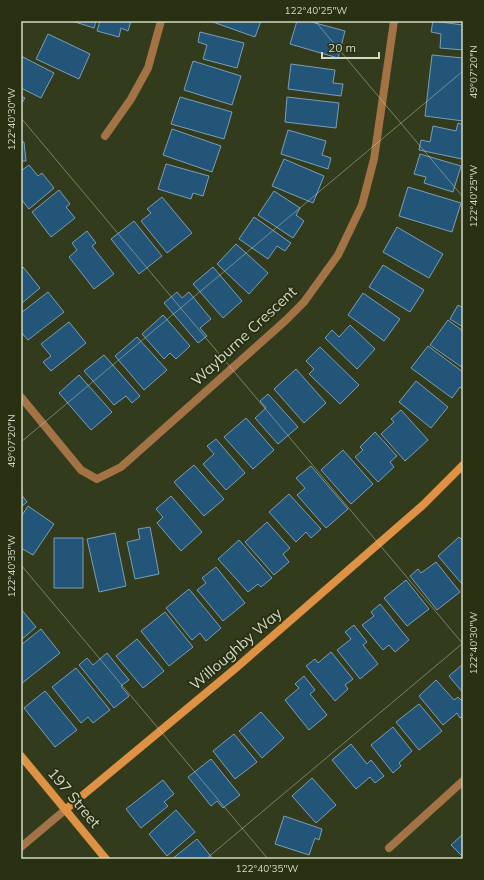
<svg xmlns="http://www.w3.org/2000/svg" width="484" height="880" font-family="Mulish,sans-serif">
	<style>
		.building { fill: #225578; stroke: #7d9db7 }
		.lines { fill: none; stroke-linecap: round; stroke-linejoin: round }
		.street { stroke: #a37245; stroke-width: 8 }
		.secondary { stroke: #df9144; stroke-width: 8 }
		.ticks { fill: none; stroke: #d1d8c5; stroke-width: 1; stroke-opacity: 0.45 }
		.labels { text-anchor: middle; stroke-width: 4; stroke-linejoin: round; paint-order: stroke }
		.street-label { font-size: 15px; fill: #d1d8c5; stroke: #293112 }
		.neatline { fill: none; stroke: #d1d8c5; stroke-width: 1.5 }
		.ticks-label { font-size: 10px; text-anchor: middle; fill: #d1d8c5 }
	</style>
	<rect width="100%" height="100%" fill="#323c1c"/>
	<path class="building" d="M 72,21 L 96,21 L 94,28 Z
		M 100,21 L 131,21 L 128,31 L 121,28 L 119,37 L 97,31 Z
		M 210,21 L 261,21 L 255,37 Z
		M 297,21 L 308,21 L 345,31 L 338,58 L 290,44 Z
		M 433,21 L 463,25 L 463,50 L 440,48 L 441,34 L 431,32 Z
		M 200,32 L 244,43 L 237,68 L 203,59 L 207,45 L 198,42 Z
		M 48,34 L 90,54 L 79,79 L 36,59 Z
		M 432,55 L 463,58 L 463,121 L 425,116 Z
		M 21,56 L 54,73 L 41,98 L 21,88 Z
		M 193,61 L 241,76 L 232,105 L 184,90 Z
		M 291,64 L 335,70 L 333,83 L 343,84 L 341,96 L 288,89 Z
		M 21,96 L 25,98 L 21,104 Z
		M 180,97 L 232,112 L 224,139 L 171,124 Z
		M 287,97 L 339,103 L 336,128 L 285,122 Z
		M 458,123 L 463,125 L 463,154 L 462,159 L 419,150 L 421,140 L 430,142 L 433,126 L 456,131 Z
		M 172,129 L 221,146 L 212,172 L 163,155 Z
		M 288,130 L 326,141 L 322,155 L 331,158 L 328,169 L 281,154 Z
		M 21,142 L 24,142 L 26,161 L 21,161 Z
		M 420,154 L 461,166 L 453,192 L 424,183 L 426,177 L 414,174 Z
		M 284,159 L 324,176 L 313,203 L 272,186 Z
		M 166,164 L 209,176 L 203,196 L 193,193 L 191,199 L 158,189 Z
		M 29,165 L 38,176 L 42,173 L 54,188 L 29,209 L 21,199 L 21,171 Z
		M 408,187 L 461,203 L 452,232 L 399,216 Z
		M 59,190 L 70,204 L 66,207 L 75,218 L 51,237 L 32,212 Z
		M 274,191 L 300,208 L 296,215 L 304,221 L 293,238 L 258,215 Z
		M 162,197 L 192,233 L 167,253 L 141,221 L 151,213 L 147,209 Z
		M 254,217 L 291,243 L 285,251 L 277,246 L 268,259 L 239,239 Z
		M 134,221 L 162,256 L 139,274 L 111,239 Z
		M 397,227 L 443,254 L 429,278 L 383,252 Z
		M 87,231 L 96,243 L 92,246 L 114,274 L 94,289 L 69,257 L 77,250 L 72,243 Z
		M 236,244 L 268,273 L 249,294 L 217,264 Z
		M 383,265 L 424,290 L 410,312 L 369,287 Z
		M 23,267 L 40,288 L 21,304 L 21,269 Z
		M 213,267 L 242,301 L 223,318 L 193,284 Z
		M 48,292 L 64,312 L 28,340 L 21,332 L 21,313 Z
		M 177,292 L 182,298 L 189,292 L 211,319 L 200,328 L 207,336 L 198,343 L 164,303 Z
		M 363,293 L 400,319 L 384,341 L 348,315 Z
		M 458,305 L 463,308 L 463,327 L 450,319 Z
		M 163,315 L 190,346 L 176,359 L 170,353 L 164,359 L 142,334 Z
		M 448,320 L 463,331 L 463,368 L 430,345 Z
		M 69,322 L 86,343 L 51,371 L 43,362 L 51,356 L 41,344 Z
		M 350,325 L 375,349 L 357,369 L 325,338 L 332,330 L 339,337 Z
		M 137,337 L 167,370 L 144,390 L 115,356 Z
		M 428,346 L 463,372 L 463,389 L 460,387 L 452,398 L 411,368 Z
		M 320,347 L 359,385 L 340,404 L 309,374 L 314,369 L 306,361 Z
		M 104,355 L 140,396 L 132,403 L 126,396 L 114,405 L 84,371 Z
		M 296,369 L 326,403 L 304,423 L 274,389 Z
		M 79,375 L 112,412 L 91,430 L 59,393 Z
		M 416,381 L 448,407 L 431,428 L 399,402 Z
		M 268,394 L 298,427 L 278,444 L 255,418 L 266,408 L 260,401 Z
		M 401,410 L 428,440 L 405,461 L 381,434 L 394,422 L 391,419 Z
		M 246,418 L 274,450 L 253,469 L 224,437 Z
		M 375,432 L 397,456 L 390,462 L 394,467 L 378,482 L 355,457 L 363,450 L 360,447 Z
		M 216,439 L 245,473 L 226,490 L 203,464 L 214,454 L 207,446 Z
		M 343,450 L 373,484 L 351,504 L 321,470 Z
		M 194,465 L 224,499 L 204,516 L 174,482 Z
		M 311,466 L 348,509 L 326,528 L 297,495 L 305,488 L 296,478 Z
		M 21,494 L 27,502 L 21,507 Z
		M 289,494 L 321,529 L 311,538 L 306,532 L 296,542 L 269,512 Z
		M 171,496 L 202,532 L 181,551 L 157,523 L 163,517 L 156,509 Z
		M 28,506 L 54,524 L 33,555 L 21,548 L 21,517 Z
		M 267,522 L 290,548 L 283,554 L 289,562 L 274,575 L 245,542 Z
		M 150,527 L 159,574 L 135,579 L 127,542 L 140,539 L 138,529 Z
		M 115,533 L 126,586 L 99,592 L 87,539 Z
		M 459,537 L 463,541 L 463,585 L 438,556 Z
		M 54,538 L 83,538 L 83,588 L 54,588 Z
		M 239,540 L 272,578 L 261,587 L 258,584 L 248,592 L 218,559 Z
		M 436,562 L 460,592 L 437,610 L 410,576 L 418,569 L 421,573 Z
		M 216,567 L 245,603 L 223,621 L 197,590 L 206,583 L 202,578 Z
		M 406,580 L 429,609 L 407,626 L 384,598 Z
		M 189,589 L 221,628 L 206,641 L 200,633 L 192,640 L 166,608 Z
		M 380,604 L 409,640 L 395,652 L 389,645 L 383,650 L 362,625 L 374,616 L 371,612 Z
		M 21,609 L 36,627 L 21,640 Z
		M 165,612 L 193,647 L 169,666 L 141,631 Z
		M 354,625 L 367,642 L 363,645 L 378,664 L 360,679 L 337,650 L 351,639 L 345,632 Z
		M 41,629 L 60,653 L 21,684 L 21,645 Z
		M 137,639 L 164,671 L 143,688 L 116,656 Z
		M 331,652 L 353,679 L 345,685 L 348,689 L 335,701 L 306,666 L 315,659 L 318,663 Z
		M 107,653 L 129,680 L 121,686 L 129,696 L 114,708 L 79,665 L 87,658 L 93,665 Z
		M 463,664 L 463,693 L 449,676 Z
		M 76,668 L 110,710 L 93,723 L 88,717 L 81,723 L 52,687 Z
		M 304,676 L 315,690 L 310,694 L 327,715 L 309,730 L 285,700 L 299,688 L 295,684 Z
		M 436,680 L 454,700 L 458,697 L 463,702 L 463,716 L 460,718 L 457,713 L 443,725 L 419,696 Z
		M 45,691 L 77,730 L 55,747 L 24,708 Z
		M 419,704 L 442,731 L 419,750 L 396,722 Z
		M 261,712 L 284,738 L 262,758 L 239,731 Z
		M 393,727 L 412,751 L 399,763 L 401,766 L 393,773 L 371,745 Z
		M 234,734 L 257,762 L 235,779 L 213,751 Z
		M 351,744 L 367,764 L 371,760 L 384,776 L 375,783 L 370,777 L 356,789 L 332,760 Z
		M 211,759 L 240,795 L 223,808 L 217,801 L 211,806 L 188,777 Z
		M 312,778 L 336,805 L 316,823 L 292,796 Z
		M 163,780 L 174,794 L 164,802 L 168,806 L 141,828 L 126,809 Z
		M 176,810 L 195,832 L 167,856 L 149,834 Z
		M 284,816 L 322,829 L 319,840 L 315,838 L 309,855 L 275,844 Z
		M 463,834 L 463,857 L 451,845 Z
		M 197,839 L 213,859 L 172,859 Z"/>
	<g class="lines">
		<path class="street" d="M 105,136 L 131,99 L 148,68 L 161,21
			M 21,397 L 81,470 L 97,479 L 121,467 L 285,321 L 304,302 L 338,255 L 362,205 L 374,159 L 394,21
			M 21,847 L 65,810
			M 389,848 L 463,781"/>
		<path class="secondary" d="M 21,756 L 106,859
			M 65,810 L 236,668 L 423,505 L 463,465"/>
	</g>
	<path class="ticks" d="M 315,21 L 463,197M 21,118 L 463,644M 21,442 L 463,71M 21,565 L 268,859M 206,859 L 463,643"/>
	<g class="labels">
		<g class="street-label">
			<text transform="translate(244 336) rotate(-43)" y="5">Wayburne Crescent</text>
			<text transform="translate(236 649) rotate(-41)" y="5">Willoughby Way</text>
			<text transform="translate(74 798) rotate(50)" y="5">197 Street</text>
		</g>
	</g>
	<rect width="484" height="880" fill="none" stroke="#293112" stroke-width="44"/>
	<path d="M322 52v6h57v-6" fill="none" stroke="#d1d8c5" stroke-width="2"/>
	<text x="328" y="52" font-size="12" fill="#d1d8c5" stroke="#293112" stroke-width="3" paint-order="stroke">20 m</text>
	<rect x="22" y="22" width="440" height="836" class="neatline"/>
	<g class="ticks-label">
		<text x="316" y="14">122°40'25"W</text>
		<text transform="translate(473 72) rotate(-90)" y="4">49°07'20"N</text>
		<text transform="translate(11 119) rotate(-90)" y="4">122°40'30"W</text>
		<text transform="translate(473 196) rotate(-90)" y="4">122°40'25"W</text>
		<text transform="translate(11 441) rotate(-90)" y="4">49°07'20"N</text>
		<text transform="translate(11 566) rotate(-90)" y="4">122°40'35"W</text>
		<text transform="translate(473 643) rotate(-90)" y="4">122°40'30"W</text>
		<text x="267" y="872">122°40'35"W</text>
	</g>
</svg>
